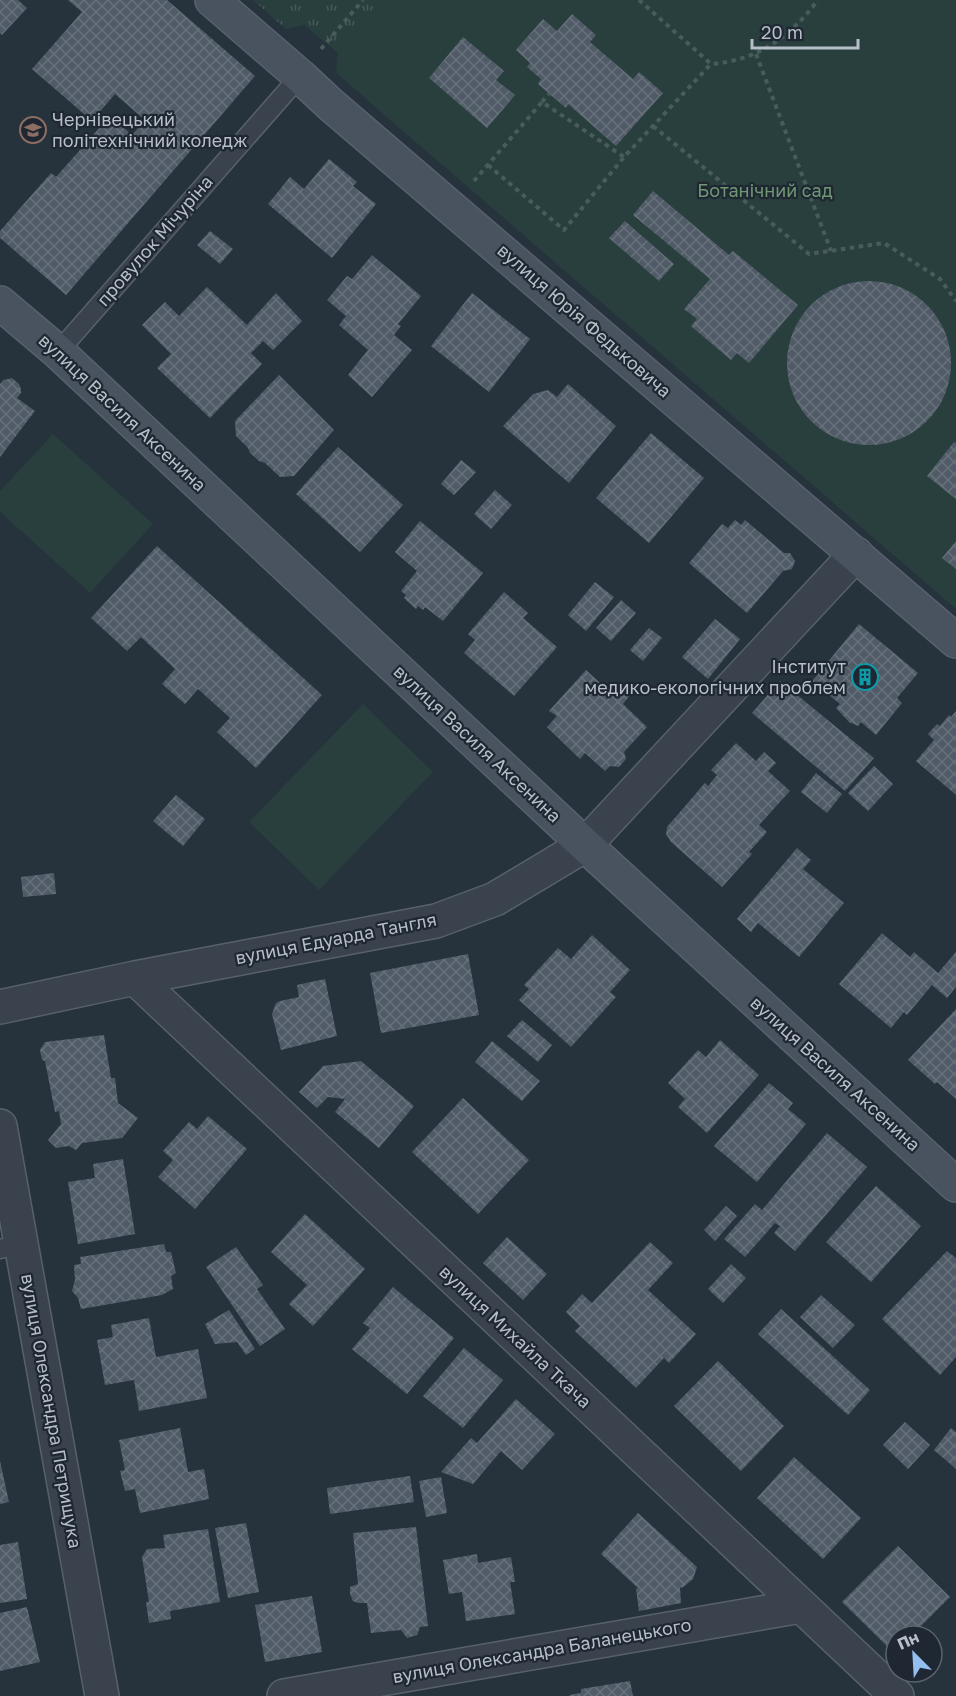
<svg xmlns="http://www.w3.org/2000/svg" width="956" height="1696" font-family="'Golos Text',sans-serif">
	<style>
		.park { fill: url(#park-tufts) }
		.garden { fill: #293f3e }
		.building { fill: url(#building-cross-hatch) }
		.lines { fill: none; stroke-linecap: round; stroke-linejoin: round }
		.lane-casing { stroke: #58616b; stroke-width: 21 }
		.street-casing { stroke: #58616b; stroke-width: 36 }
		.secondary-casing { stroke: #58616b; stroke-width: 36 }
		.path { stroke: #485c5c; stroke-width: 4; stroke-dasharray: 4.5 4.5; stroke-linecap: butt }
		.lane { stroke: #3a434d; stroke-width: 18 }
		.street { stroke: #3a434d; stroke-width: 33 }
		.secondary { stroke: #48535f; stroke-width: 33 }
		.labels { text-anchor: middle; stroke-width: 4.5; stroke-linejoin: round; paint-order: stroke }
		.poi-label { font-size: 18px; fill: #b6bec8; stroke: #1f2832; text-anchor: start }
		.park-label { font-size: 18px; fill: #6f9774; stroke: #1f2832 }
		.street-label { font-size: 18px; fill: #b6bec8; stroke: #1f2832 }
	</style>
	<defs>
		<pattern id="park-tufts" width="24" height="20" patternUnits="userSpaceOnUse" patternTransform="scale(1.5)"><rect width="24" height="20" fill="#293f3e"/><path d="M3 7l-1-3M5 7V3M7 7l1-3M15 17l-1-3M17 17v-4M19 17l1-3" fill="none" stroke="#465958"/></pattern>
		<pattern id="building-cross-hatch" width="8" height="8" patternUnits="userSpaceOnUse" patternTransform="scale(1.5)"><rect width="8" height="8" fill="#505b67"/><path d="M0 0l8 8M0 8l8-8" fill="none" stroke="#67717b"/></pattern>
	</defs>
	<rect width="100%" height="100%" fill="#26323c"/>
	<path class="park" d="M 253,0 L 384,0 L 338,53 L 304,25 L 286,29 Z"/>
	<path class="garden" d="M 384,0 L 956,0 L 956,609 L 336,73 L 338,53 Z
		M 53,434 L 153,524 L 90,593 L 0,512 L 0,491 Z
		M 363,704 L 433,772 L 319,890 L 249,822 Z"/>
	<path class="building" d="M 0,0 L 18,0 L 27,8 L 2,35 L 0,33 Z
		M 68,0 L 167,0 L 255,76 L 66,295 L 0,238 L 0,231 L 51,173 L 56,177 L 110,116 L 132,135 L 145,120 L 115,94 L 92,121 L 32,69 L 82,12 Z
		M 572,14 L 596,35 L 590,42 L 633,79 L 639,72 L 663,93 L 616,146 L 568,104 L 566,108 L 538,84 L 541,79 L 527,67 L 530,63 L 516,50 L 543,19 L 557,31 Z
		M 463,37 L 504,71 L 496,80 L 515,95 L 487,128 L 429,78 Z
		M 329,159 L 357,182 L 353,186 L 376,204 L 332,258 L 268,204 L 290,177 L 304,189 Z
		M 653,191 L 729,255 L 733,251 L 798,305 L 749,363 L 737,353 L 731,360 L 691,326 L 697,319 L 684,309 L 710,279 L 633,215 Z
		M 625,221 L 674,264 L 659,281 L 609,238 Z
		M 210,231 L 233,249 L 220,264 L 197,245 Z
		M 372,255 L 421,296 L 398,324 L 401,326 L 394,335 L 412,350 L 372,397 L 348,375 L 368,350 L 339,325 L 346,316 L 327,300 L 347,276 L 352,279 Z
		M787 363a82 82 0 1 1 164 0a82 82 0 1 1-164 0Z
		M 207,287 L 247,325 L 276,293 L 302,321 L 273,350 L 263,341 L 251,353 L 262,364 L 210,418 L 157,368 L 171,354 L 142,325 L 165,302 L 179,316 Z
		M 472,293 L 530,339 L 489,392 L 431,346 Z
		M 279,375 L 334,430 L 294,476 L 280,477 L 265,463 L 259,461 L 250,453 L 248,448 L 236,436 L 235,421 Z
		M 12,378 L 19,384 L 21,389 L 21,393 L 17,398 L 35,411 L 0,457 L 0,384 L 4,380 Z
		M 568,384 L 616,426 L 569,483 L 503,426 L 533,394 L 548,390 L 557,397 Z
		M 651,433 L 704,478 L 649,543 L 596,498 Z
		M 954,442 L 956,443 L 956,499 L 927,476 Z
		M 338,447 L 403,505 L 360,552 L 296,494 Z
		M 461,460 L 476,472 L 454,495 L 441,484 Z
		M 495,490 L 512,505 L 491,529 L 474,514 Z
		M 735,520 L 741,525 L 745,520 L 784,553 L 790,553 L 795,561 L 792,569 L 783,571 L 747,613 L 689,563 L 722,524 L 728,528 Z
		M 420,521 L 483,573 L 443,621 L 425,607 L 423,610 L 418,606 L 416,609 L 404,598 L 406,595 L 401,591 L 417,571 L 395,552 Z
		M 956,541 L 956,569 L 942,558 Z
		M 157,546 L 322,695 L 256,768 L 217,732 L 230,718 L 198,689 L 185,704 L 162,684 L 175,669 L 141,637 L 127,651 L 91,618 Z
		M 595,582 L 614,597 L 586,631 L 568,615 Z
		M 504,592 L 528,613 L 523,618 L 557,647 L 514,696 L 464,653 L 475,640 L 468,634 Z
		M 621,600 L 636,613 L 611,641 L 596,628 Z
		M 715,619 L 740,639 L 708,679 L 682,657 Z
		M 859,624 L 918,673 L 897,698 L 902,703 L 876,735 L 861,722 L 858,726 L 849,722 L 836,708 L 840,704 L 812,681 Z
		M 649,628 L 662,638 L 643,661 L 630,650 Z
		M 586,670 L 610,692 L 618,683 L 626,684 L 631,694 L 623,704 L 647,727 L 624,752 L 626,759 L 619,767 L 610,766 L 605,771 L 585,753 L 580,759 L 547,727 L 557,716 L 549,711 Z
		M 780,681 L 874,758 L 845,791 L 752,713 Z
		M 956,711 L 956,795 L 916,761 L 934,740 L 928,734 L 937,724 L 940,726 L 949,715 L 951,717 Z
		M 736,743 L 756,761 L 764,752 L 776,763 L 768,771 L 790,791 L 759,825 L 767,832 L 749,852 L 752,854 L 722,887 L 671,842 L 666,834 L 667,827 L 705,783 L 708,786 L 717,775 L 711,770 Z
		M 874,766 L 893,784 L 868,811 L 848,793 Z
		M 816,773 L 842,794 L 827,813 L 801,792 Z
		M 176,795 L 205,819 L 183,846 L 153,821 Z
		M 797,848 L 811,860 L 803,869 L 844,903 L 799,957 L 758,923 L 751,932 L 737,919 Z
		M 54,873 L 56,894 L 23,897 L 21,877 Z
		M 882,933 L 910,957 L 914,952 L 938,973 L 956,952 L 956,987 L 947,998 L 932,985 L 907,1015 L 904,1012 L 891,1028 L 839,984 Z
		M 592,935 L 630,970 L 610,992 L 616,997 L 571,1047 L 519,1000 L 529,989 L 524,985 L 558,948 L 571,959 Z
		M 468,954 L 479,1015 L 381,1033 L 370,973 Z
		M 325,979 L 337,1036 L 281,1050 L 272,1014 L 276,1003 L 280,1001 L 299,997 L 297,985 Z
		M 956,1009 L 956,1099 L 937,1082 L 935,1084 L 908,1060 Z
		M 522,1020 L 552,1045 L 538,1062 L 507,1036 Z
		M 104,1035 L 111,1078 L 115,1078 L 118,1103 L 138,1118 L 122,1138 L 82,1143 L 76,1150 L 69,1146 L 56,1148 L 48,1140 L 61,1124 L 59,1111 L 55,1112 L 45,1061 L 42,1060 L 40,1050 L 45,1042 Z
		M 720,1040 L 759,1075 L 707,1133 L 678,1107 L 685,1099 L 668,1083 L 698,1050 L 706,1057 Z
		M 492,1041 L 540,1081 L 522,1101 L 475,1062 Z
		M 361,1061 L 414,1106 L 379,1148 L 335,1112 L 345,1099 L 328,1097 L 317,1108 L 299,1092 L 323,1066 Z
		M 769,1083 L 793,1103 L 788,1109 L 806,1124 L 757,1182 L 714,1146 Z
		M 463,1098 L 529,1160 L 478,1214 L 412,1152 Z
		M 208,1116 L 247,1149 L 195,1209 L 158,1177 L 173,1160 L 163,1151 L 189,1122 L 197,1129 Z
		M 827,1133 L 867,1167 L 795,1251 L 774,1233 L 780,1226 L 775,1223 L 745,1257 L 724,1239 L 755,1204 L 762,1210 Z
		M 123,1159 L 135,1234 L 78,1244 L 68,1182 L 95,1178 L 93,1164 Z
		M 876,1186 L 921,1226 L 871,1282 L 826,1242 Z
		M 726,1206 L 737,1216 L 715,1241 L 704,1230 Z
		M 305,1214 L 365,1269 L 313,1326 L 289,1304 L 307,1285 L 271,1252 Z
		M 507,1237 L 547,1274 L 523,1300 L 483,1263 Z
		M 650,1242 L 673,1263 L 648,1290 L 696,1334 L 669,1363 L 664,1358 L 636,1388 L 575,1331 L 580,1326 L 566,1312 L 582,1294 L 592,1303 Z
		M 164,1244 L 166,1252 L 171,1252 L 176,1273 L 171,1276 L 173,1289 L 162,1295 L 81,1309 L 78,1298 L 72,1291 L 75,1280 L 74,1265 L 81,1264 L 80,1257 Z
		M 236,1247 L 263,1285 L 257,1289 L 285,1329 L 260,1346 L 206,1267 Z
		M 947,1251 L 956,1258 L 956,1357 L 940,1375 L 882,1319 Z
		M 731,1264 L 746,1278 L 723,1303 L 708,1289 Z
		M 393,1287 L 454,1338 L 407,1394 L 352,1349 L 370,1328 L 363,1323 Z
		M 821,1295 L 855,1325 L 833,1348 L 800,1317 Z
		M 781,1309 L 870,1390 L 848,1415 L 758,1334 Z
		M 229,1310 L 255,1349 L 246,1355 L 237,1342 L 215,1344 L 205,1324 Z
		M 149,1318 L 156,1357 L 198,1349 L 207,1398 L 139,1411 L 134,1380 L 105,1385 L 97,1340 L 113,1337 L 111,1325 Z
		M 464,1348 L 503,1380 L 463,1428 L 423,1396 Z
		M 718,1361 L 784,1426 L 741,1471 L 674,1406 Z
		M 516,1399 L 555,1434 L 522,1470 L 501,1451 L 473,1484 L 441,1472 L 471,1438 L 477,1443 Z
		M 905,1422 L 930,1445 L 908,1469 L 883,1445 Z
		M 180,1428 L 188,1472 L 204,1469 L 209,1499 L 140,1513 L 135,1489 L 125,1491 L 120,1471 L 125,1470 L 119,1440 Z
		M 951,1428 L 956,1432 L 956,1469 L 934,1450 Z
		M 794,1457 L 861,1518 L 823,1559 L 757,1498 Z
		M 0,1461 L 9,1502 L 0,1504 Z
		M 410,1476 L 414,1502 L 330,1514 L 327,1488 Z
		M 441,1477 L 447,1513 L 426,1517 L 419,1481 Z
		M 638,1513 L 697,1567 L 693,1579 L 682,1588 L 680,1587 L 681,1603 L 639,1611 L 636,1589 L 638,1588 L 601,1554 Z
		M 246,1523 L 259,1592 L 228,1598 L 215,1528 Z
		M 416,1527 L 428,1626 L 420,1627 L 417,1635 L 407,1638 L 401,1630 L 371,1633 L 367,1603 L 358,1603 L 353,1601 L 350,1594 L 350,1587 L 358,1584 L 353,1533 Z
		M 208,1529 L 220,1602 L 170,1611 L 171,1619 L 149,1623 L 146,1602 L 149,1602 L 142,1557 L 147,1549 L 165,1548 L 163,1535 Z
		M 18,1542 L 27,1599 L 0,1603 L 0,1545 Z
		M 898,1546 L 950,1597 L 911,1636 L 896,1636 L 896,1651 L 894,1653 L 842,1602 Z
		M 477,1554 L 478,1563 L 511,1557 L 515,1582 L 510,1582 L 515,1614 L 466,1621 L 462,1592 L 449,1594 L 443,1560 Z
		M 312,1596 L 322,1652 L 265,1662 L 255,1605 Z
		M 27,1607 L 40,1662 L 0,1671 L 0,1613 Z
		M 630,1681 L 633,1696 L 570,1696 L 569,1695 L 581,1693 L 581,1689 Z"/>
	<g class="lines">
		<defs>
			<path id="lane" d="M 58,352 L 300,76
				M 0,1249 L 21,1245"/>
			<path id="street" d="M 135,978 L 897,1696
				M 0,1007 L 135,978 L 436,921 L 495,899 L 585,845 L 856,554
				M 0,1126 L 102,1696
				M 284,1696 L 801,1606"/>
			<path id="secondary" d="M 212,0 L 300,76 L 330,104 L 956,641
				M 0,303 L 58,352 L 585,845 L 956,1185"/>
		</defs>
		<use href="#lane" class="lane-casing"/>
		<use href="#street" class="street-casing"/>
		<use href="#secondary" class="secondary-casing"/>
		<path class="path" d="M 639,0 L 711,64 C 759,60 790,37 818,0
			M 321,49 L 363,0
			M 756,54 L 831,251
			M 542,102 L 549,94
			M 653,126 L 809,254 L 884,243 L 940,279 L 956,301
			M 488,165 L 564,230 L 624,157 L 711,64
			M 474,181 L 542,102 L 624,157"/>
		<use href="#lane" class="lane"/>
		<use href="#street" class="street"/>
		<use href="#secondary" class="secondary"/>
	</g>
	<defs>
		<symbol id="university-ring" viewBox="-11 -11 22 22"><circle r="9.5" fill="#1f2832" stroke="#8d6e63" stroke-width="1.5"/><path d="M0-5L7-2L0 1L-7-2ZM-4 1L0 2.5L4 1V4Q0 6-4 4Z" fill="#8d6e63"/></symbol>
		<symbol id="building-ring" viewBox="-11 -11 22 22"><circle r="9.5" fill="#1f2832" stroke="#0f9aa8" stroke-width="1.5"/><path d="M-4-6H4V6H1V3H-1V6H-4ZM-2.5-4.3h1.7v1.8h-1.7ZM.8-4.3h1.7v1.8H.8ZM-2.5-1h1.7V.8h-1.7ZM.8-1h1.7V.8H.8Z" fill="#0f9aa8"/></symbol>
	</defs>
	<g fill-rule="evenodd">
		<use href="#university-ring" x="18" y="115" width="30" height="30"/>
		<use href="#building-ring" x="850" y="662" width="30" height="30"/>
	</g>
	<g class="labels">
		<g class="poi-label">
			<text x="52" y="126">Чернівецький<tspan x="52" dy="21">політехнічний коледж</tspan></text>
			<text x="846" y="673" text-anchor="end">Інститут<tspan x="846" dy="21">медико-екологічних проблем</tspan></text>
		</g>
		<g class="park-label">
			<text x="765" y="197">Ботанічний сад</text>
		</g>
		<g class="street-label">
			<text transform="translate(155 241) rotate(-49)" y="6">провулок Мічуріна</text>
			<text transform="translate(584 321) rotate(41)" y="6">вулиця Юрія Федьковича</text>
			<text transform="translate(122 413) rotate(43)" y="6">вулиця Василя Аксенина</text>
			<text transform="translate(477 744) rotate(43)" y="6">вулиця Василя Аксенина</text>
			<text transform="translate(336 939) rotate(-11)" y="6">вулиця Едуарда Тангля</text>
			<text transform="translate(835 1074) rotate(42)" y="6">вулиця Василя Аксенина</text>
			<text transform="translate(515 1337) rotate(43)" y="6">вулиця Михайла Ткача</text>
			<text transform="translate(51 1411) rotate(80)" y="6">вулиця Олександра Петрищука</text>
			<text transform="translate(542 1651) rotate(-10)" y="6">вулиця Олександра Баланецького</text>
		</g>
	</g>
	<g transform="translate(914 1654) rotate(336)"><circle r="28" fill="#1f2832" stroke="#5b646e" stroke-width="1.5"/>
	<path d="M0-4.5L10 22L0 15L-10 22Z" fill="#93bff0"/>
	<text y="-9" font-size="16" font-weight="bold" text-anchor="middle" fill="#b6bec8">Пн</text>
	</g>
	<path d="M752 39v9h106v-9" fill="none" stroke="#b6bec8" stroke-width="3"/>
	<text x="761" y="39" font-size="18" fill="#b6bec8" stroke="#1f2832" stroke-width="4.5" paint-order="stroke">20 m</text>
</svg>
